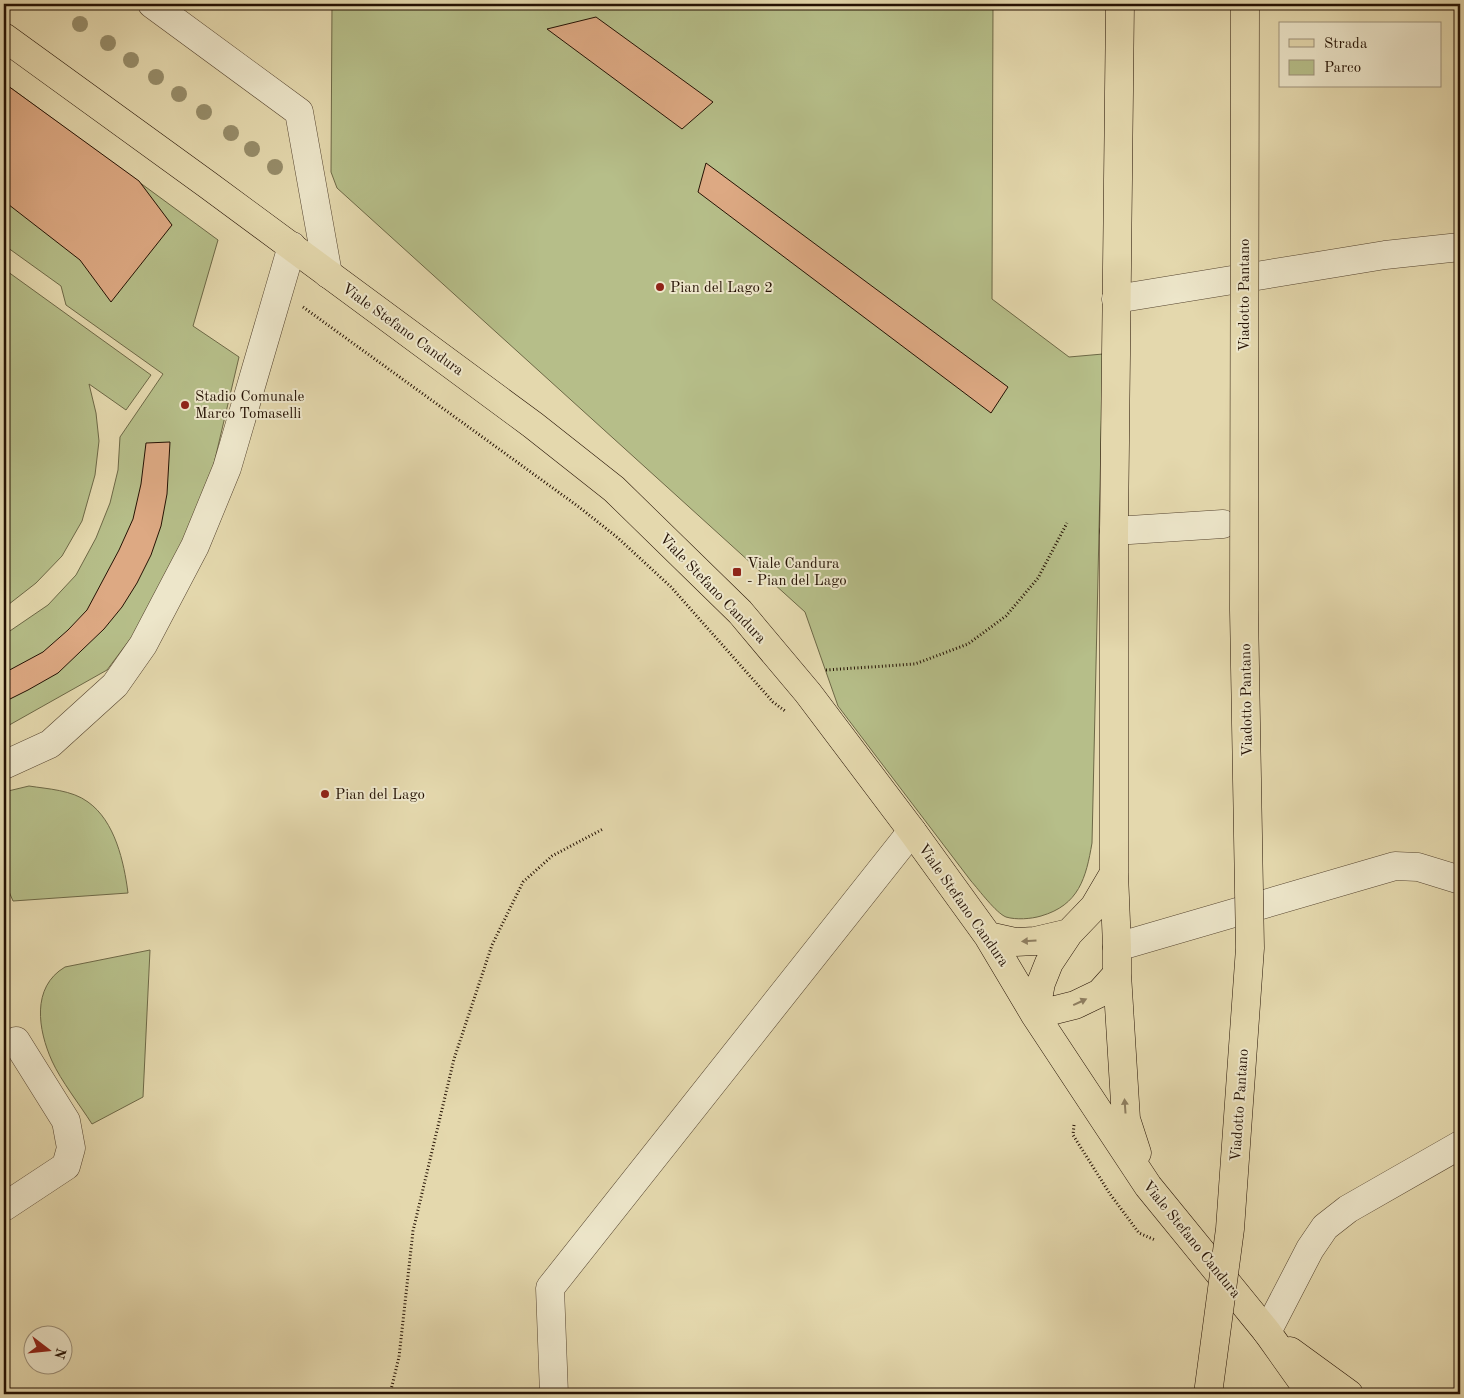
<svg xmlns="http://www.w3.org/2000/svg" width="1464" height="1398" font-family="'Old Standard TT',serif">
	<style>
		.green { fill: #b6be89; stroke: #6d6846 }
		.building { fill: #dda983; stroke: #241103 }
		.lines { fill: none; stroke-linecap: round; stroke-linejoin: round }
		.minor-casing { stroke: #54432e; stroke-width: 29 }
		.major-casing { stroke: #241103; stroke-width: 29 }
		.path { stroke: #241103; stroke-width: 3; stroke-dasharray: 1 2.5; stroke-linecap: butt }
		.minor { stroke: #ede6ca; stroke-width: 28 }
		.major { stroke: #e4d8ad; stroke-width: 28 }
		.major-bridge-casing { stroke: #241103; stroke-width: 29; stroke-linecap: butt }
		.major-bridge { stroke: #e4d8ad; stroke-width: 28 }
		.tree { fill: #968c69 }
		.oneway { fill: #8e7e60 }
		.poi-dot { fill: #8f2418; stroke: #ede6ca; stroke-width: 2 }
		.labels { text-anchor: middle; stroke-width: 4; stroke-linejoin: round; paint-order: stroke }
		.poi-label { font-size: 15px; fill: #241103; stroke: #ede6ca; text-anchor: start }
		.street-label { font-size: 15px; fill: #241103; stroke: #ede6ca }
	</style>
	<rect width="100%" height="100%" fill="#e4d8ad"/>
	<filter id="stains"><feTurbulence type="fractalNoise" baseFrequency=".004" numOctaves="4"/><feColorMatrix values="0 0 0 0 .2 0 0 0 0 .09 0 0 0 0 .02 0 0 0 .5 -.17"/></filter>
	<radialGradient id="worn" r=".72"><stop offset=".6" stop-color="#630" stop-opacity="0"/><stop offset="1" stop-color="#630" stop-opacity=".3"/></radialGradient>
	<path class="green" d="M 332,4 L 993,4 L 992,299 L 1069,357 L 1103,354 L 1092,843 C 1086,878 1079,905 1041,916 C 1031,919 1016,920 1006,917 C 996,913 979,890 971,881 L 838,706 L 805,612 L 337,188 L 331,172 Z
		M 4,83 L 218,240 L 193,326 L 239,357 L 203,510 L 163,595 L 107,670 L 4,728 L 4,635 L 48,605 L 76,575 L 96,538 L 110,503 L 118,470 L 120,437 L 163,374 L 66,305 L 61,286 L 4,245 Z
		M 4,269 L 151,375 L 126,410 L 89,384 L 96,413 L 99,441 L 95,475 L 82,521 L 62,556 L 36,583 L 4,608 Z
		M 29,786 C 48,789 72,790 88,802 C 115,821 124,862 128,893 L 13,901 L 4,880 L 4,792 Z
		M 150,950 L 143,1097 L 92,1124 C 80,1105 61,1081 52,1061 C 38,1030 31,987 65,967 Z"/>
	<path class="building" d="M 596,17 L 713,102 L 682,129 L 547,29 Z
		M 4,83 L 139,181 L 172,225 L 111,302 L 80,260 L 4,201 Z
		M 706,163 L 1008,387 L 991,413 L 698,192 Z
		M 170,442 L 167,494 L 161,526 L 151,555 L 137,583 L 122,607 L 104,629 L 58,673 L 28,690 L 4,702 L 4,673 L 43,652 L 68,630 L 87,610 L 119,550 L 133,519 L 141,484 L 146,443 Z"/>
	<g class="lines">
		<defs>
			<path id="minor" d="M 152,4 L 299,112 L 328,274
				M 1116,299 L 1385,255 L 1460,247
				M 1114,531 L 1223,524
				M 4,765 L 50,744 L 115,685 L 143,645 L 195,546 L 227,468 L 292,246
				M 1117,947 L 1395,866 L 1418,867 L 1460,880
				M 4,1207 L 66,1166 L 71,1148 L 66,1121 L 16,1041
				M 1267,1332 L 1310,1249 L 1325,1227 L 1348,1209 L 1460,1145
				M 554,1394 L 550,1288 L 912,831"/>
			<path id="major" d="M 1120,4 L 1114,531 L 1114,873 L 1117,947 L 1117,974 L 1126,1119 L 1137,1153
				M 4,37 L 208,185 L 533,425 L 614,489 L 740,612 L 808,693 L 912,831 L 988,936 L 1035,1015 L 1148,1186 L 1267,1332 L 1311,1394
				M 1114,873 L 1094,907 L 1069,933 L 1049,963 L 1041,983 L 1035,1015 L 1075,1005 L 1100,993 L 1117,974
				M 988,936 L 1015,942 L 1035,941 L 1069,933
				M 1290,1351 L 1349,1394"/>
		</defs>
		<use href="#minor" class="minor-casing"/>
		<use href="#major" class="major-casing"/>
		<path class="path" d="M 303,307 L 579,507 L 618,538 L 671,587 L 773,702 L 785,711
			M 826,670 L 915,664 L 968,644 L 1006,616 L 1038,578 L 1067,523
			M 1074,1125 L 1073,1135 L 1110,1194 L 1139,1233 L 1155,1240
			M 390,1394 L 399,1357 L 413,1231 L 454,1059 L 492,945 L 523,882 L 552,856 L 603,829"/>
		<use href="#minor" class="minor"/>
		<use href="#major" class="major"/>
		<defs>
			<path id="major-bridge" d="M 1208,1394 L 1230,1229 L 1250,948 L 1244,610 L 1245,4"/>
		</defs>
		<use href="#major-bridge" class="major-bridge-casing"/>
		<use href="#major-bridge" class="major-bridge"/>
	</g>
	<g class="tree">
		<circle cx="80" cy="24" r="8"/>
		<circle cx="108" cy="43" r="8"/>
		<circle cx="131" cy="60" r="8"/>
		<circle cx="156" cy="77" r="8"/>
		<circle cx="179" cy="94" r="8"/>
		<circle cx="204" cy="112" r="8"/>
		<circle cx="231" cy="133" r="8"/>
		<circle cx="252" cy="149" r="8"/>
		<circle cx="275" cy="167" r="8"/>
	</g>
	<defs><path id="oneway-solid" d="M-6-.8H1V-3.2L6.5 0L1 3.2V.8H-6Z" transform="scale(1.25)"/></defs>
	<g class="oneway">
		<use href="#oneway-solid" transform="translate(1029 941) rotate(177)"/>
		<use href="#oneway-solid" transform="translate(1080 1002) rotate(-25)"/>
		<use href="#oneway-solid" transform="translate(1125 1106) rotate(-94)"/>
	</g>
	<g class="poi-dot">
		<circle cx="660" cy="287" r="5"/>
		<circle cx="185" cy="405" r="5"/>
		<rect x="732" y="567" width="10" height="10" rx="2.5"/>
		<circle cx="325" cy="794" r="5"/>
	</g>
	<g class="labels">
		<g class="poi-label">
			<text x="670" y="292">Pian del Lago 2</text>
			<text x="195" y="401">Stadio Comunale<tspan x="195" dy="17">Marco Tomaselli</tspan></text>
			<text x="747" y="568">Viale Candura<tspan x="747" dy="17">- Pian del Lago</tspan></text>
			<text x="335" y="799">Pian del Lago</text>
		</g>
		<g class="street-label">
			<text transform="translate(1244 295) rotate(-90)" y="5">Viadotto Pantano</text>
			<text transform="translate(403 329) rotate(36)" y="5">Viale Stefano Candura</text>
			<text transform="translate(713 588) rotate(46)" y="5">Viale Stefano Candura</text>
			<text transform="translate(1246 700) rotate(-91)" y="5">Viadotto Pantano</text>
			<text transform="translate(964 905) rotate(55)" y="5">Viale Stefano Candura</text>
			<text transform="translate(1239 1105) rotate(-86)" y="5">Viadotto Pantano</text>
			<text transform="translate(1192 1239) rotate(51)" y="5">Viale Stefano Candura</text>
		</g>
	</g>
	<rect width="1464" height="1398" fill="none" stroke="#e4d8ad" stroke-width="20"/>
	<rect x="5" y="5" width="1454" height="1388" fill="none" stroke="#241103" stroke-width="2.5"/>
	<rect x="10" y="10" width="1444" height="1378" fill="none" stroke="#241103"/>
	<rect x="1279" y="22" width="162" height="65" fill="#ede6ca" stroke="#9d917a"/>
	<rect x="1289" y="39" width="25" height="8" fill="#e4d8ad" stroke="#9d917a"/>
	<text x="1324" y="48" font-size="15" fill="#241103">Strada</text>
	<rect x="1289" y="60" width="25" height="15" fill="#b6be89" stroke="#9d917a"/>
	<text x="1324" y="72" font-size="15" fill="#241103">Parco</text>
	<g transform="translate(48 1350) rotate(106)"><circle r="24" fill="#ede6ca" stroke="#9d917a"/>
	<path d="M0-4L9 19L0 12L-9 19Z" fill="#8f2418"/>
	<text y="-8" font-size="14" font-weight="bold" text-anchor="middle" fill="#241103">N</text>
	</g>
	<rect width="100%" height="100%" filter="url(#stains)"/>
	<rect width="100%" height="100%" fill="url(#worn)"/>
</svg>
